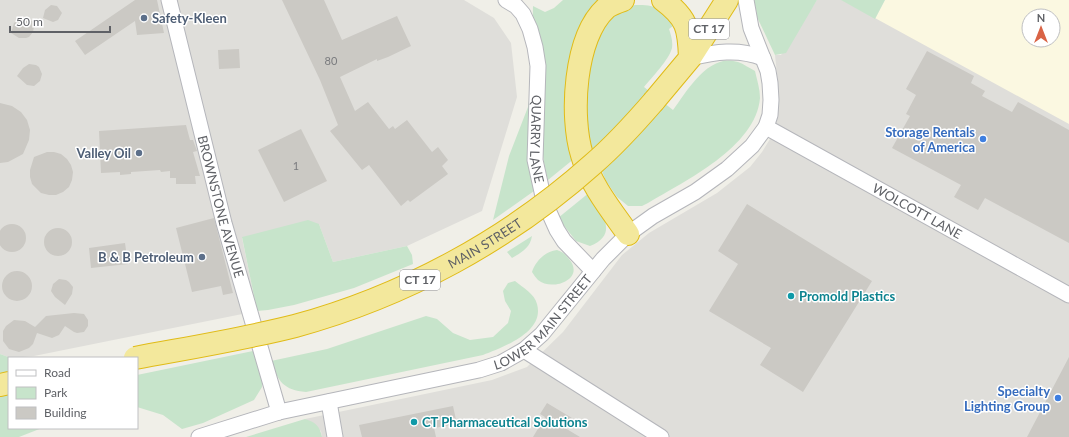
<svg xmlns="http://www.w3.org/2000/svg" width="1069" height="437" font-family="Lato,sans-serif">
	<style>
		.commercial { fill: #fbf8e1; fill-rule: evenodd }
		.industrial { fill: #dfdeda }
		.green { fill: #c7e4cb }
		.building { fill: #cbc9c4 }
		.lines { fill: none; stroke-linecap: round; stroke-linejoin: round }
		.street-casing { stroke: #b5b6bb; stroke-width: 17 }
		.highway-casing { stroke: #e0bb17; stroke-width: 24 }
		.street { stroke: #fff; stroke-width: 15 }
		.highway { stroke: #f3e89c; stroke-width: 22 }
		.highway-bridge-casing { stroke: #e0bb17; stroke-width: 24; stroke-linecap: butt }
		.highway-bridge { stroke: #f3e89c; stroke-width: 22 }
		.service-dot { fill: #5c6f8a; stroke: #fff; stroke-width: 1.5 }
		.shop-dot { fill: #3f7fe0; stroke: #fff; stroke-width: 1.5 }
		.culture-dot { fill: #0f9aa8; stroke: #fff; stroke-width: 1.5 }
		.labels { text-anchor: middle; stroke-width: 3; stroke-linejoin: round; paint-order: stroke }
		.number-label { font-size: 11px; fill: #7a7b7e }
		.shield { fill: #fff; stroke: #8f9094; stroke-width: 1 }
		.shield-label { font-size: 12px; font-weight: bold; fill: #5f6166 }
		.service-label { font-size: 13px; font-weight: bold; fill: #4e5e75; stroke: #fff; text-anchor: end }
		.shop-label { font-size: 13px; font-weight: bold; fill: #366cbe; stroke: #fff; text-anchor: end }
		.street-label { font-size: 13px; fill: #5f6166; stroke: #fff }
		.culture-label { font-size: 13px; font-weight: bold; fill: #0d838f; stroke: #fff; text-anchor: start }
	</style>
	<rect width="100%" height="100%" fill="#f0efe8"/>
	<path class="commercial" d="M 885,0 L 1069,0 L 1069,129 L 875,19 ZM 1029,16 L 1053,16 L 1053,40 L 1029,40 Z"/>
	<path class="industrial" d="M 0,0 L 464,0 L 494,18 L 511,43 L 517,97 L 482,211 L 407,246 L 333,262 L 319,224 L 242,238 L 257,311 L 34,356 L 11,358 L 0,354 Z
		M 817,0 L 842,0 L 1069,124 L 1069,437 L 322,437 L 321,431 L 305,419 L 492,380 L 527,367 L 563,332 L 622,255 L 649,233 L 717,193 L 750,167 L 762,152 L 770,139 L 776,121 L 778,83 L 775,55 L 781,55 Z"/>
	<path class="green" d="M 563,0 L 601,0 L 575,158 L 548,180 C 541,156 541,129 539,104 C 536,71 532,39 533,6 L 545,12 L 554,8 Z
		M 752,0 L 817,0 L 786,53 L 775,55 L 757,17 L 756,9 L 751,2 Z
		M 841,0 L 885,0 L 875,19 Z
		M 635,5 C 655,4 663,9 673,26 L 669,29 C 671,35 673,41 672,48 C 669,60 652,77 644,87 L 673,110 C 687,91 709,52 738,62 C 744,64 749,68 755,71 C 757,80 760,89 760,98 C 756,147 685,181 648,203 L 642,206 L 628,206 L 617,197 L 606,181 L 590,143 L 584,102 L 593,50 L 606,25 L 616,14 L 625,9 Z
		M 531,89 L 527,154 L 534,191 L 493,220 L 509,156 L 528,107 Z
		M 590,192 C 601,212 620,234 590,246 L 576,241 L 558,218 Z
		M 308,220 L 319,224 L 333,262 L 407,246 L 412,255 L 413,264 L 354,288 L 294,305 L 268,310 L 257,311 L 242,237 Z
		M 532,236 C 530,248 522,252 512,258 L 507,252 Z
		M 557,250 C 563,252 565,254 569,259 C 586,279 552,292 538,280 C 536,278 534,275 532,272 C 535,262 545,251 557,250 Z
		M 515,281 C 522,287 535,294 537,304 C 545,332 503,347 483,355 L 306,392 C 284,390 278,382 271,361 L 327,349 L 426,316 L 437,319 L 453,333 L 470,340 L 493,337 L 508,323 L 511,311 L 505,301 L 503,291 L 508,283 Z
		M 253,351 L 262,380 L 262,387 L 254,400 L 203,423 L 182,429 L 163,415 L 137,407 L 137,375 Z
		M 0,354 L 11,358 L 9,358 L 9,428 L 42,428 L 19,437 L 0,437 Z
		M 305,419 C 315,422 320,426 322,437 L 246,437 Z"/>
	<path class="building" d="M 135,0 L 157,0 L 164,33 L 137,35 L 135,21 L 85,55 L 75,41 Z
		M 282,0 L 324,0 L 342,40 L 397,16 L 411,46 L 388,57 L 377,61 L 377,59 L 340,77 L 355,111 L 368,102 L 389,129 L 393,126 L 395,129 L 407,120 L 432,152 L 438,147 L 448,160 L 442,166 L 448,174 L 410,202 L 408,200 L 401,206 L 369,165 L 362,170 L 330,131 L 338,125 L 320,80 Z
		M 51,5 L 57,6 L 62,13 L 58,20 L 53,22 L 43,18 L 45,10 Z
		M 23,18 L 35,22 L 33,32 L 29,37 L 26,38 L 19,38 L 11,33 L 14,23 L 20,19 Z
		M 239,49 L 240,68 L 219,69 L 218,50 Z
		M 927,51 L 974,76 L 971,83 L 985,91 L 982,96 L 1012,112 L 1018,102 L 1069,130 L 1069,243 L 985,198 L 978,210 L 954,197 L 961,185 L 892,148 L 910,116 L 906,114 L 916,95 L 906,89 Z
		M 29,64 L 36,65 L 39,67 L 42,74 L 40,81 L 34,86 L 27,85 L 17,76 L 23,68 Z
		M 0,103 L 12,106 L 21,112 L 27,120 L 30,130 L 29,140 L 23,154 L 8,162 L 0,163 Z
		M 186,125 L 190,140 L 193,140 L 197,151 L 193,152 L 200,176 L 195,176 L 196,184 L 176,184 L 176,178 L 170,178 L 170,171 L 161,172 L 160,170 L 131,172 L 131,174 L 120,175 L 120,172 L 101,173 L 99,131 Z
		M 301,129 L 327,181 L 284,202 L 258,150 Z
		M 47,152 L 54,152 L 61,154 L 67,159 L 71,165 L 73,172 L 72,180 L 69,187 L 63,192 L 56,195 L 49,195 L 41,193 L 32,184 L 30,177 L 30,170 L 34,157 Z
		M 747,204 L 872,281 L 803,392 L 760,365 L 771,348 L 709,311 L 738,264 L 718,251 Z
		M 214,218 L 233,293 L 223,295 L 221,286 L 192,292 L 176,228 Z
		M-2 238a14 14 0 1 1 28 0a14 14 0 1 1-28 0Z
		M44 242a14 14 0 1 1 28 0a14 14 0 1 1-28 0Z
		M 125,243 L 128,264 L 91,268 L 89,248 Z
		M2 286a15 15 0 1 1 30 0a15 15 0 1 1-30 0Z
		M 59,279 L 66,280 L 69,282 L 73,287 L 72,294 L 65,305 L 55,297 L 51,291 L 53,284 Z
		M 74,313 L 84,314 L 88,320 L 88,326 L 84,332 L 77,333 L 74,332 L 65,326 L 59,335 L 52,338 L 37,333 L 33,344 L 29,348 L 19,352 L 9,349 L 3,341 L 3,331 L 6,326 L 14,320 L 25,321 L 35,327 L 46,316 Z
		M 1069,357 L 1069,437 L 1027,437 Z
		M 547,403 L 572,418 L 565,428 L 580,437 L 533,437 L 545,417 L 540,414 Z
		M 453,406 L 457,424 L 434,428 L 436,437 L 362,437 L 359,425 Z"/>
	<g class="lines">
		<defs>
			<g id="street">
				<path id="s1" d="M 169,0 L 224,223 L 279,412"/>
				<path id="s2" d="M 506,0 L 516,6 L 523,14 L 530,29 L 535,47 L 538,66 L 535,160 L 544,201 L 557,230 L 564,241 L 593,271"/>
				<path d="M 690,58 C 715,52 738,48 763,58"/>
				<path id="s3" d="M 766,127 L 1069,295"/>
				<path d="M 524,350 L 661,437"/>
				<path d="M 329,402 L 335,437"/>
				<path id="s4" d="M 199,437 L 279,412 L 479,370 L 501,363 L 524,350 L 542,334 L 603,259 L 628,234 L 653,216 L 695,192 L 727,169 L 752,146 L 766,127 L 770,115 L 771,100 L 770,83 L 768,71 L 751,28 L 746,0"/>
			</g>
			<path id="highway" d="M 623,0 C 617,2 611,4 606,8 C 574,37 570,117 582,155 C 590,184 611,210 628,234
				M 663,0 C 687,18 689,28 690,58
				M 654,101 L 690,58 L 727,0
				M 0,385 L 9,383"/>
		</defs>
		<use href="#street" class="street-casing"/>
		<use href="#highway" class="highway-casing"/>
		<use href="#street" class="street"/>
		<use href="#highway" class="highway"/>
		<defs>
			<g id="highway-bridge">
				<path id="s5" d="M 135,358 C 188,348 244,339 295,326 C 405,296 508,240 593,164 C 615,145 635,123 654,101"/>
			</g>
		</defs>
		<use href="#highway-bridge" class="highway-bridge-casing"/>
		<use href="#highway-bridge" class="highway-bridge"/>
	</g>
	<g class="service-dot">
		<circle cx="144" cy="18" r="4"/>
		<circle cx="139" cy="153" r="4"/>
		<circle cx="202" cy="257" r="4"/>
	</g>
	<g class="shop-dot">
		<circle cx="983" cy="139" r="4"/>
		<circle cx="1058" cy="398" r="4"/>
	</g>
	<g class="culture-dot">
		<circle cx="791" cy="296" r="4"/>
		<circle cx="414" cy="422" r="4"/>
	</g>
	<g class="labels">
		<g class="number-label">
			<text x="331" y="65">80</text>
			<text x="296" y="170">1</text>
		</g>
		<g class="shield">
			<rect x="689" y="19" width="40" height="20" rx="3"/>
			<rect x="400" y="270" width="40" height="20" rx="3"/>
		</g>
		<g class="shield-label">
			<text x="709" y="33">CT 17</text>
			<text x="420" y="284">CT 17</text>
		</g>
		<g class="service-label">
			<text x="152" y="23" text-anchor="start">Safety-Kleen</text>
			<text x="131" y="158">Valley Oil</text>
			<text x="194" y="262">B &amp; B Petroleum</text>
		</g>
		<g class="shop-label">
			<text x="975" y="137">Storage Rentals<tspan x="975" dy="15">of America</tspan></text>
			<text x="1050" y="396">Specialty<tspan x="1050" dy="15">Lighting Group</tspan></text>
		</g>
		<g class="street-label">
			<text dy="5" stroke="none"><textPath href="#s2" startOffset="150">QUARRY LANE</textPath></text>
			<text dy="5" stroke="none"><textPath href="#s1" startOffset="213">BROWNSTONE AVENUE</textPath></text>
			<text dy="5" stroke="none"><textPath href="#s3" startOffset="173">WOLCOTT LANE</textPath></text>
			<text dy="5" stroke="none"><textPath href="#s5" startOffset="371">MAIN STREET</textPath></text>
			<text dy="5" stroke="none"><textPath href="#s4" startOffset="370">LOWER MAIN STREET</textPath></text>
		</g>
		<g class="culture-label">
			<text x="799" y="301">Promold Plastics</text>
			<text x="422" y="427">CT Pharmaceutical Solutions</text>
		</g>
	</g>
	<rect x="8" y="357" width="130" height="72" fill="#ffffff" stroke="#bfc0c2"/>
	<rect x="16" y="370" width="20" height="6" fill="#ffffff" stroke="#bfc0c2"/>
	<text x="44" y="377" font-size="12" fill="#5f6166">Road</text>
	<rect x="16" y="387" width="20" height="12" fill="#c7e4cb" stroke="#bfc0c2"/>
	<text x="44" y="397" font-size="12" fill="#5f6166">Park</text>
	<rect x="16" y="407" width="20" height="12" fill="#cbc9c4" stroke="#bfc0c2"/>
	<text x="44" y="417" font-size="12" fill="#5f6166">Building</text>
	<g transform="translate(1041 28)"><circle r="19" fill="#ffffff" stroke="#bfc0c2"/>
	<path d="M0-3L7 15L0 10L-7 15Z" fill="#d96345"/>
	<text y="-6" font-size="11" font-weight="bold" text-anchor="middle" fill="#5f6166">N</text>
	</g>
	<path d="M10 26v6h100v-6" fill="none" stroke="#5f6166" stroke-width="2"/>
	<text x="16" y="26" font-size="12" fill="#5f6166" stroke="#ffffff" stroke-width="3" paint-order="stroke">50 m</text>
</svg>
